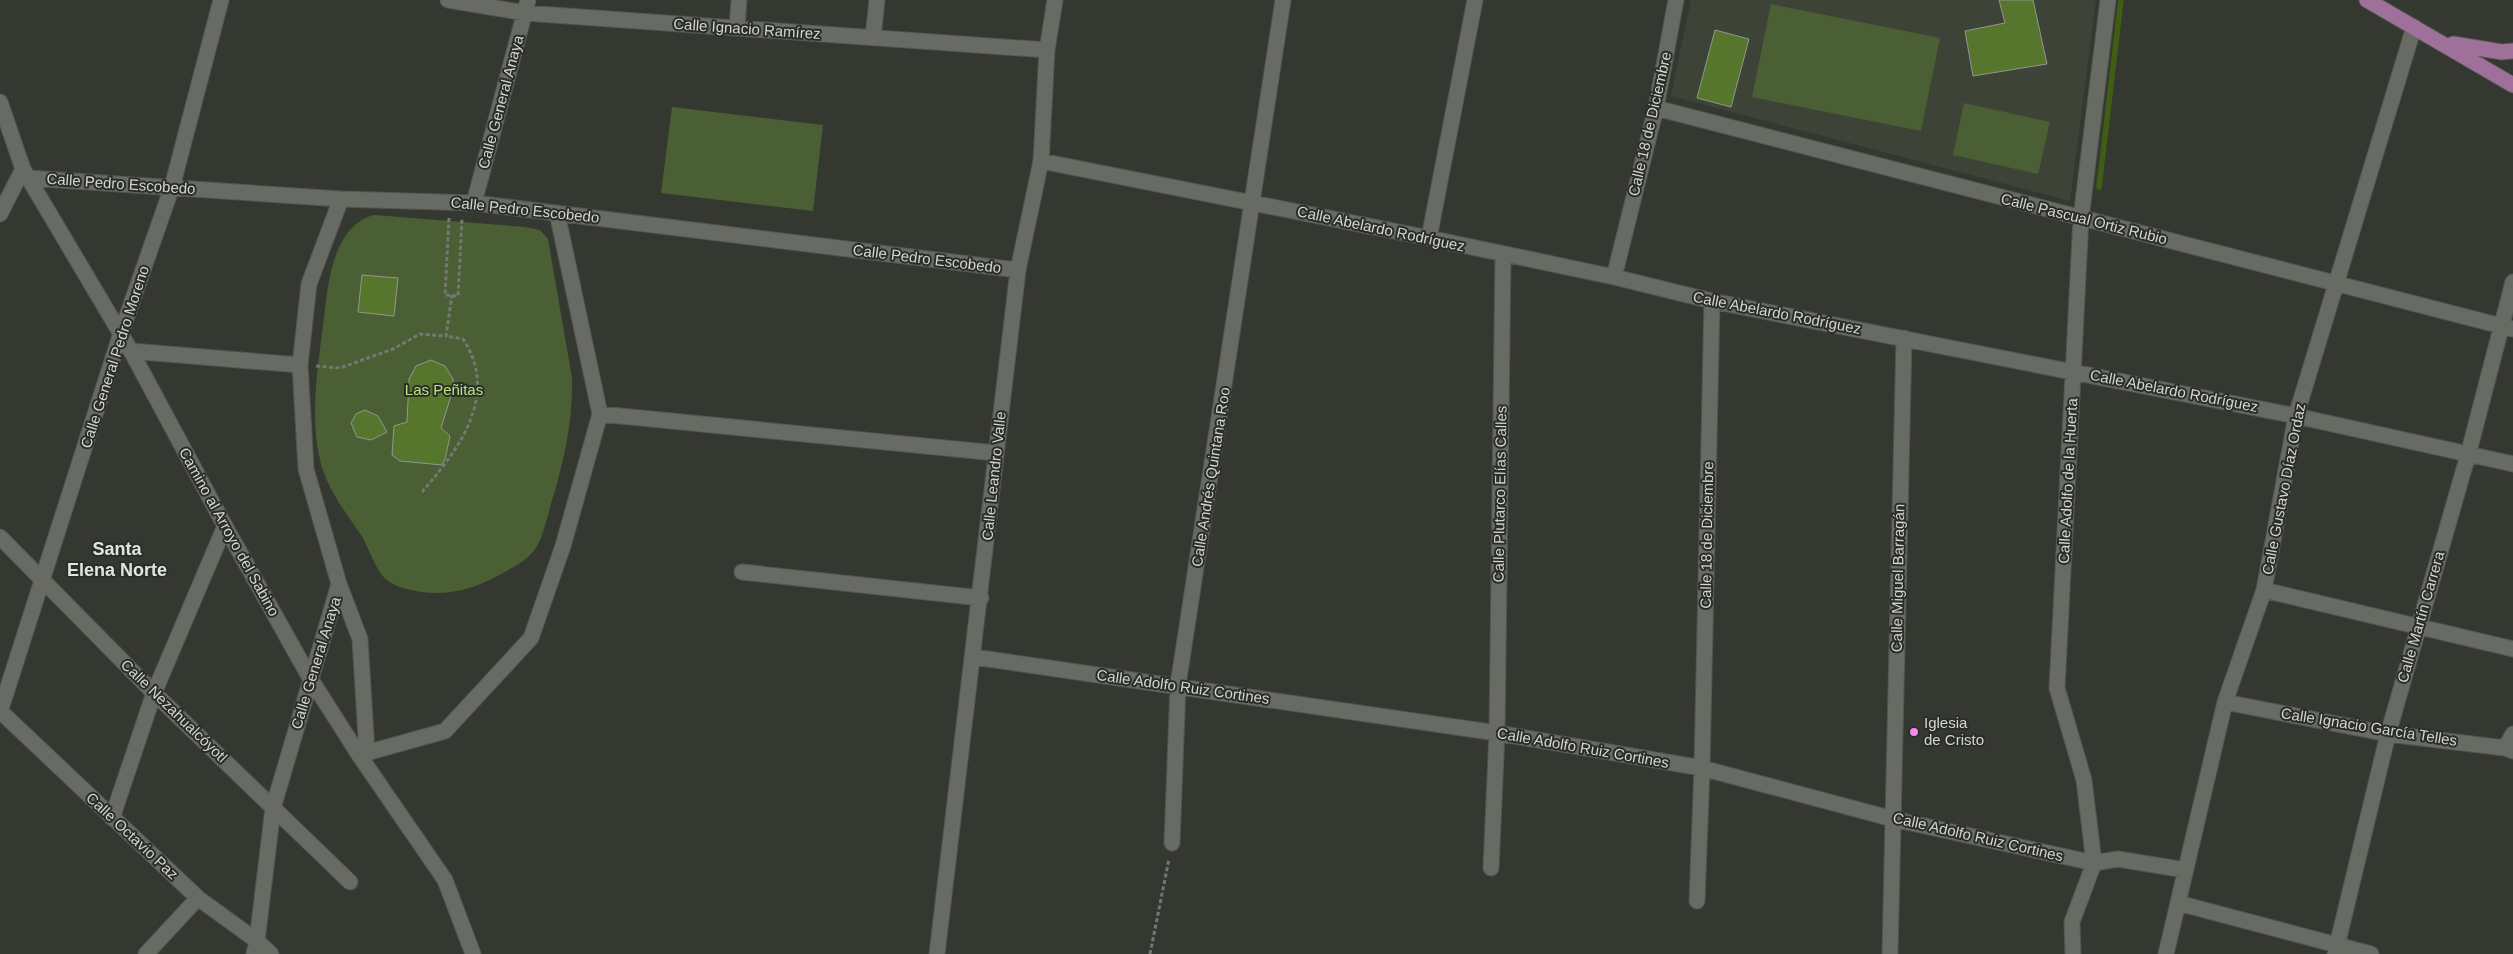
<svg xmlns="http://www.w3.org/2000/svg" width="2513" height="954" font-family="Helvetica,sans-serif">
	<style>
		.built { fill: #3d4336 }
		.green { fill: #4b5f35 }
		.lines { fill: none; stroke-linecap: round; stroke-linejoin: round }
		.stream { stroke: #405e13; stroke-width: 5.5 }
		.building { fill: #56752d; stroke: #93978f }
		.minor-casing { stroke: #535650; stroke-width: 17 }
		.major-casing { stroke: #535650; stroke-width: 17 }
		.path { stroke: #757772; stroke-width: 3; stroke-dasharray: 4 2.5; stroke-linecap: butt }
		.minor { stroke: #676b63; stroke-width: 15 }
		.major { stroke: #9e709a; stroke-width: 15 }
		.poi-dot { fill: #f489f0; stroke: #2b2e28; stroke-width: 2 }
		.labels { text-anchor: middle; stroke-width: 4; stroke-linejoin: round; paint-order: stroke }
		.street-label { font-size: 15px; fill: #d3d5d1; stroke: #2b2e28 }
		.park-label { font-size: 15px; fill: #b6e481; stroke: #2b2e28 }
		.poi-label { font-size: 15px; fill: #d3d5d1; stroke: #2b2e28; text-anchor: start }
		.quarter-label { font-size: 18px; font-weight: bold; fill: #e1e6dd; stroke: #2b2e28 }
	</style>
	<rect width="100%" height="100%" fill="#353831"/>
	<path class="built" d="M 1691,0 L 2096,0 L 2070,201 L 1671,96 Z"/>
	<path class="green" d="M 1771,4 L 1940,38 L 1921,131 L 1752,97 Z
		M 1964,103 L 2050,122 L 2038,174 L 1953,155 Z
		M 672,107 L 823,125 L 813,211 L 661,193 Z
		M 374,215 L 525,227 L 540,230 L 548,239 L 572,378 C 573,422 564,461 551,504 C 547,517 544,534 537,546 C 530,558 519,564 508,570 C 477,589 447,598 411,590 C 403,588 394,586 387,580 C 376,572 369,547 361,535 C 340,504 322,483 317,444 C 311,400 320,353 325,309 C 329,275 336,225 374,215 Z"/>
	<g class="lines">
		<path class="stream" d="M 2099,187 L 2121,0"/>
	</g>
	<path class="building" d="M 1999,0 L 2033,0 L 2047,64 L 1973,76 L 1965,31 L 2005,23 Z
		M 1715,30 L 1749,39 L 1731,107 L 1697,98 Z
		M 362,275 L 398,278 L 394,316 L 358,312 Z
		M 431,360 L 445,366 L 453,379 L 454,386 L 441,428 L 450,436 L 445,459 L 442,465 L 400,461 L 392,455 L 394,426 L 407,422 L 409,379 L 416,366 Z
		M 365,410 L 378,416 L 387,432 L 371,440 L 357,437 L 351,423 L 356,414 Z"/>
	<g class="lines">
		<defs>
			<path id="minor" d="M 448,0 L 525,13 L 1047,50
				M 737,28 L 739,0
				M 873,38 L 877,0
				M 0,102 L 23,169 L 131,351 L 225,526 L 310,678 L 359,755 L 445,880 L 473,954
				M 1656,108 L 2513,329
				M 1041,161 L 1429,238 L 1614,277 L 1712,301 L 2296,416 L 2513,464
				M 29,178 L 341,199 L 474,203 L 1018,270
				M 474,203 L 528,0
				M 0,214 L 23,169
				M 1429,238 L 1475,0
				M 1614,277 L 1656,108 L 1676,0
				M 131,351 L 300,365
				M 600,414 L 996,453
				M 0,537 L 154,693 L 350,882
				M 742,572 L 981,598
				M 339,584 L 360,639 L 367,753
				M 2264,590 L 2513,649
				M 974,657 L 1497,733 L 1702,768 L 1893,819 L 2094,863 L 2118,859 L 2185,870
				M 2225,702 L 2388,734 L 2505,748 L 2513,751
				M 0,711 L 198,898 L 257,941 L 271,954
				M 0,712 L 120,336 L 172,187 L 221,0
				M 2505,748 L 2513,734
				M 359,755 L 445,731 L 531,638 L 563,546 L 600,414 L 557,213
				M 112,818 L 154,693 L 225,526
				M 1172,843 L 1178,685 L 1283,0
				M 1491,868 L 1497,733 L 1503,255
				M 1697,901 L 1702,768 L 1712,301
				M 2178,903 L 2371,954
				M 146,954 L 198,898
				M 254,954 L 257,941 L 273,808 L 339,584 L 306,469 L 300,365 L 309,284 L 341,199
				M 937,954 L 1018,270 L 1041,161 L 1047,50 L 1055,0
				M 1890,954 L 1904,338
				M 2073,954 L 2072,922 L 2094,863 L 2084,780 L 2057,688 L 2081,218 L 2108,0
				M 2166,954 L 2225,702 L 2264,590 L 2296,416 L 2414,27
				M 2335,954 L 2388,734 L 2468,455 L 2513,282"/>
			<path id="major" d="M 2367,0 L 2513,85
				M 2453,44 L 2502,52 L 2513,51"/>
		</defs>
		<use href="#minor" class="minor-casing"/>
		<use href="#major" class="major-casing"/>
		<path class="path" d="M 449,218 L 445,295 L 458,296 L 462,219
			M 316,366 L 340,368 L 393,349 L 420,334 L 446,336 L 452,295
			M 422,492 C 459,449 500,395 463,339 L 446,336
			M 1150,954 L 1169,859"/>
		<use href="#minor" class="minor"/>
		<use href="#major" class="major"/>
	</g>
	<circle class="poi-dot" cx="1914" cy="732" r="5"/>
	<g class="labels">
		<g class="street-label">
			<text transform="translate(747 29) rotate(4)" y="5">Calle Ignacio Ramírez</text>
			<text transform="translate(501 102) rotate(-75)" y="5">Calle General Anaya</text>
			<text transform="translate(1650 124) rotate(-77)" y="5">Calle 18 de Diciembre</text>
			<text transform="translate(121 184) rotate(4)" y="5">Calle Pedro Escobedo</text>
			<text transform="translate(525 210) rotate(6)" y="5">Calle Pedro Escobedo</text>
			<text transform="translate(2084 219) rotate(14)" y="5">Calle Pascual Ortiz Rubio</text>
			<text transform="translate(1381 229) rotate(12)" y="5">Calle Abelardo Rodríguez</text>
			<text transform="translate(927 259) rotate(7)" y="5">Calle Pedro Escobedo</text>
			<text transform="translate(1777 313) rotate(11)" y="5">Calle Abelardo Rodríguez</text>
			<text transform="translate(115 357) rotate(-72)" y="5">Calle General Pedro Moreno</text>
			<text transform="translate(2174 391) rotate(11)" y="5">Calle Abelardo Rodríguez</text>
			<text transform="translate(994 476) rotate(-84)" y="5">Calle Leandro Valle</text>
			<text transform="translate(1211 477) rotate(-81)" y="5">Calle Andrés Quintana Roo</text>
			<text transform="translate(2068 481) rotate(-87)" y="5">Calle Adolfo de la Huerta</text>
			<text transform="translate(2284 489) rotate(-79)" y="5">Calle Gustavo Díaz Ordaz</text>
			<text transform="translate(1500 494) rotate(-89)" y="5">Calle Plutarco Elías Calles</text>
			<text transform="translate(229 532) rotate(61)" y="5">Camino al Arroyo del Sabino</text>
			<text transform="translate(1707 535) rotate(-89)" y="5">Calle 18 de Diciembre</text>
			<text transform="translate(1898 578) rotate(-89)" y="5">Calle Miguel Barragán</text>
			<text transform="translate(2421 617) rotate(-74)" y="5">Calle Martín Carrera</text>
			<text transform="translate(316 663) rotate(-73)" y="5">Calle General Anaya</text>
			<text transform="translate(1183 687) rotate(8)" y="5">Calle Adolfo Ruiz Cortines</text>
			<text transform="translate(174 711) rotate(44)" y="5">Calle Nezahualcóyotl</text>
			<text transform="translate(2369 727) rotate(9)" y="5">Calle Ignacio García Telles</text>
			<text transform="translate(1583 748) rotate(10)" y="5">Calle Adolfo Ruiz Cortines</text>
			<text transform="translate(132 836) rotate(43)" y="5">Calle Octavio Paz</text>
			<text transform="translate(1978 837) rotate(13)" y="5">Calle Adolfo Ruiz Cortines</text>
		</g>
		<g class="park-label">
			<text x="444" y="395">Las Peñitas</text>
		</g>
		<g class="poi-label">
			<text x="1924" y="728">Iglesia<tspan x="1924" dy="17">de Cristo</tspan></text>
		</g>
		<g class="quarter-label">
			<text x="117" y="555">Santa<tspan x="117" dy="21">Elena Norte</tspan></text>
		</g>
	</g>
</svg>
